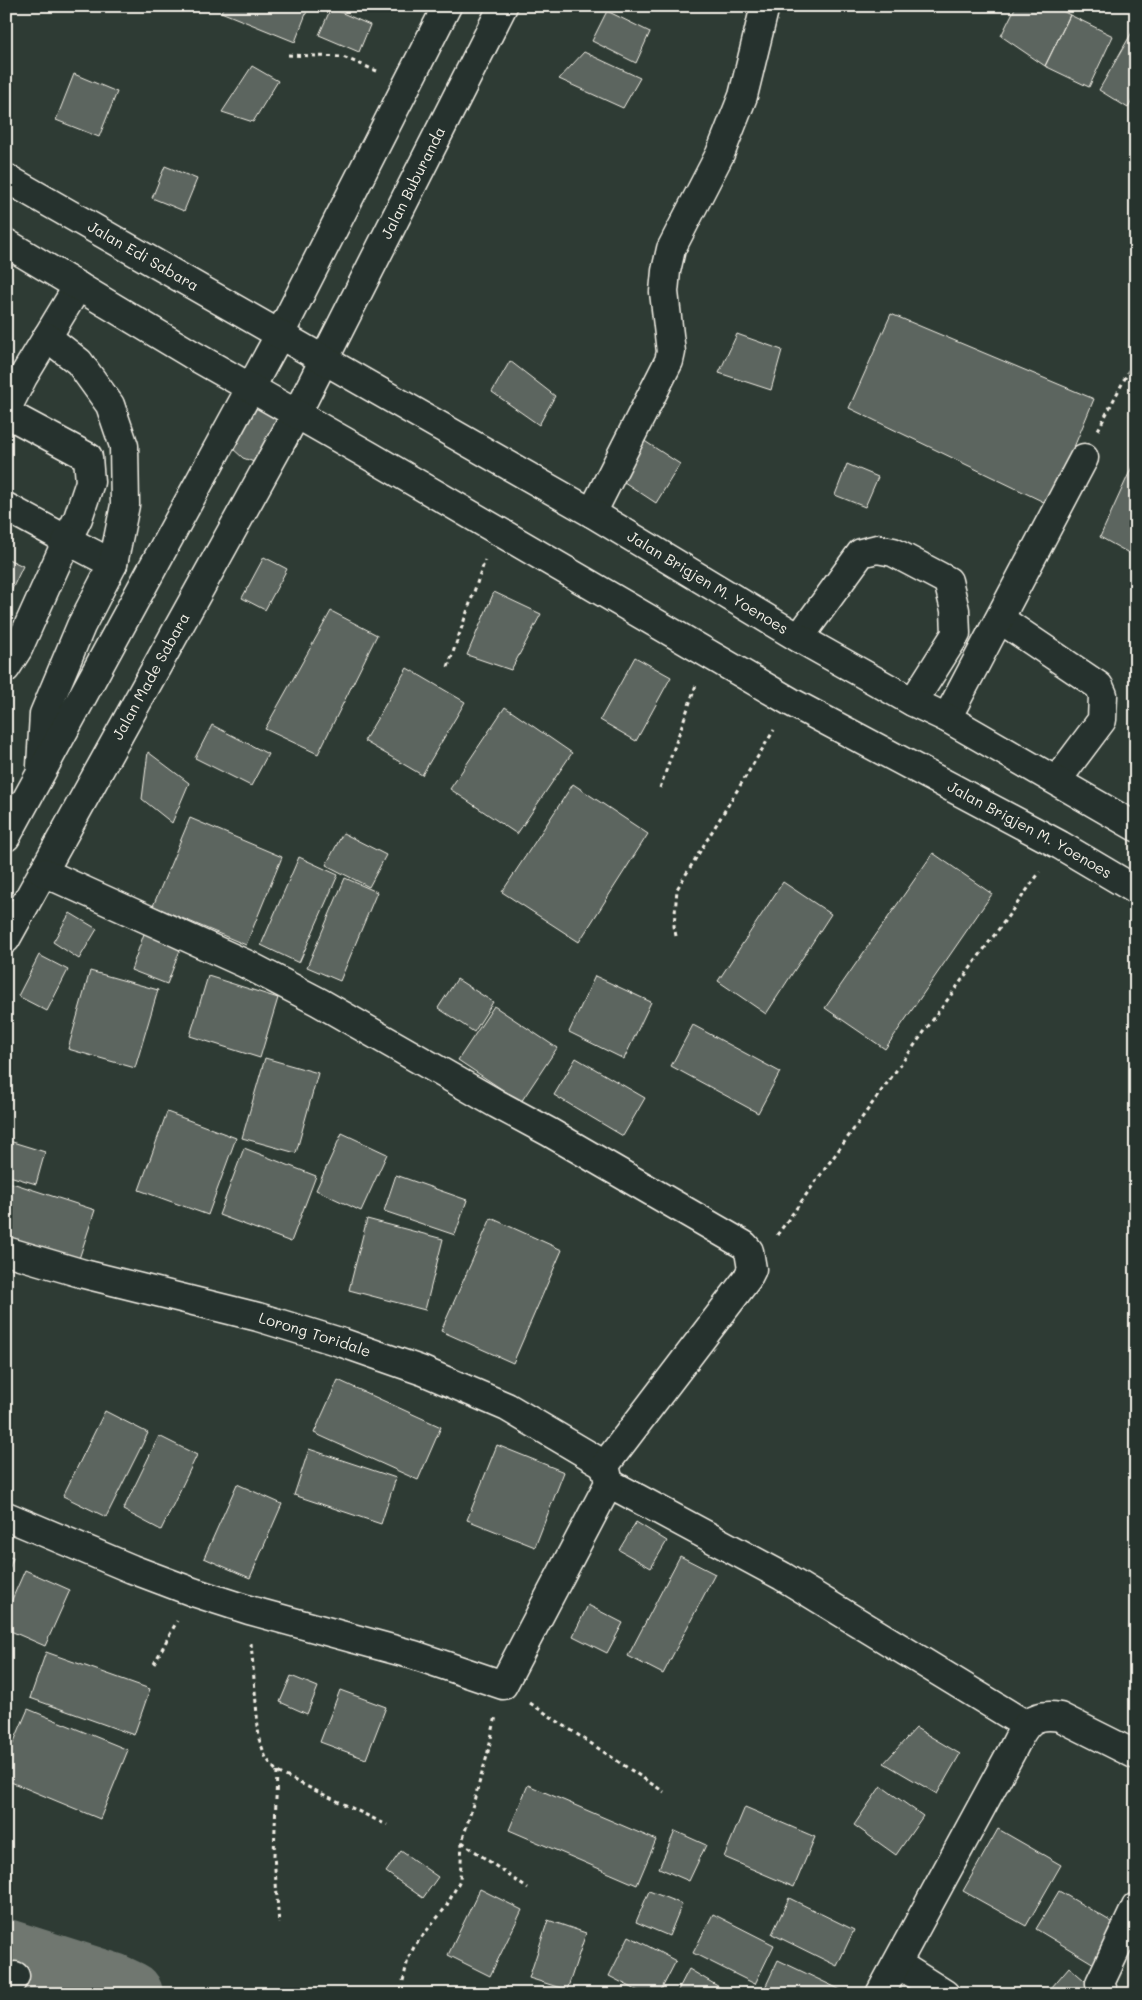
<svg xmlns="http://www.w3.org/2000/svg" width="1142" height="2000" font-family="Mali,sans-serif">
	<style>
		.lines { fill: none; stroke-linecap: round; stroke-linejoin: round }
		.river { stroke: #6f7770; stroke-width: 66 }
		.building { fill: #5c655e; stroke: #f4f1e8 }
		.minor-casing { stroke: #f4f1e8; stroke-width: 31 }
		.major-casing { stroke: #f4f1e8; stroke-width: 31 }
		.path { stroke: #f4f1e8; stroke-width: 3; stroke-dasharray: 4 4; stroke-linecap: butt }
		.minor { stroke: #26332d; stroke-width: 28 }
		.major { stroke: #26332d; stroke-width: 28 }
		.labels { text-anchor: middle; stroke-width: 4; stroke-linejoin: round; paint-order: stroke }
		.street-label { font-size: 15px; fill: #f4f1e8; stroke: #26332d }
	</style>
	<rect width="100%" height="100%" fill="#2e3b34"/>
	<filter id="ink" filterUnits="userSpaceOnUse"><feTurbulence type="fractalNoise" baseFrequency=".02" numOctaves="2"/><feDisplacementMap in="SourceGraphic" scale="10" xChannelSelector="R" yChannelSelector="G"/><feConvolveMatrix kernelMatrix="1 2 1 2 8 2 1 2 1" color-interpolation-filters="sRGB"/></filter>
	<g filter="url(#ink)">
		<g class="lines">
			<path class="river" d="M 6,1952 L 113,1986 L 130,1994"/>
		</g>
		<path class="building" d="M 224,6 L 309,6 L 295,42 L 221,12 Z
			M 1016,6 L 1054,6 L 1070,15 L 1045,66 L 1001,36 Z
			M 331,8 L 370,25 L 359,52 L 319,35 Z
			M 607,11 L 650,32 L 636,63 L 592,41 Z
			M 1070,15 L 1113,36 L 1089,87 L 1045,66 Z
			M 1135,27 L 1136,94 L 1128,108 L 1099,90 Z
			M 584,52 L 640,78 L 623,108 L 559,79 Z
			M 252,66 L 278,81 L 253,122 L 222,112 Z
			M 74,74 L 117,92 L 99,137 L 56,120 Z
			M 165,166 L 197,179 L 184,211 L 152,198 Z
			M 891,314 L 1094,399 L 1050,505 L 849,408 Z
			M 737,334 L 782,350 L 771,390 L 719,373 Z
			M 510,361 L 555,396 L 539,425 L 492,392 Z
			M 263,384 L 277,386 L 290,394 L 299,405 L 303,420 L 302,434 L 296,447 L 285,458 L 257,463 L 243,458 L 232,448 Z
			M 643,440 L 680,464 L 656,503 L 618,478 Z
			M 1136,458 L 1136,557 L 1100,537 Z
			M 847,464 L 878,477 L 865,507 L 835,495 Z
			M 264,557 L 287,569 L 265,610 L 242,598 Z
			M 6,558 L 23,566 L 6,602 Z
			M 494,592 L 541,614 L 511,670 L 467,655 Z
			M 331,611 L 377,635 L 318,754 L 265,729 Z
			M 635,657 L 671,677 L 636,741 L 600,720 Z
			M 407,668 L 465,702 L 422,775 L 364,741 Z
			M 505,707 L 572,753 L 517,834 L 450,789 Z
			M 212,725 L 268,754 L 251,786 L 195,758 Z
			M 148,752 L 189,783 L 172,823 L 142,799 Z
			M 573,784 L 648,834 L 579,942 L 502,892 Z
			M 190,818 L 282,857 L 246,945 L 153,906 Z
			M 343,833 L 386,855 L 369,887 L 326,865 Z
			M 933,853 L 992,894 L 885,1049 L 825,1008 Z
			M 299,857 L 338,875 L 299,963 L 261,945 Z
			M 345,878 L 377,892 L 340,981 L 307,967 Z
			M 783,882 L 831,914 L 766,1014 L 718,981 Z
			M 70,913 L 97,929 L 79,959 L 53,942 Z
			M 145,931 L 182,945 L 167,984 L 131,970 Z
			M 39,955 L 68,970 L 47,1011 L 18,996 Z
			M 90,971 L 158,990 L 135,1068 L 68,1049 Z
			M 208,976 L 278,998 L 260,1058 L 190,1036 Z
			M 595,976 L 651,1002 L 624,1059 L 569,1032 Z
			M 457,979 L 493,1002 L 474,1032 L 438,1008 Z
			M 494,1006 L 557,1048 L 521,1102 L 458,1060 Z
			M 693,1025 L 780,1072 L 758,1113 L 671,1066 Z
			M 265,1058 L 318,1073 L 296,1153 L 242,1138 Z
			M 576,1058 L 645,1098 L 623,1136 L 554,1095 Z
			M 167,1112 L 236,1138 L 208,1215 L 139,1190 Z
			M 342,1133 L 387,1154 L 361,1211 L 316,1190 Z
			M 6,1140 L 45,1152 L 36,1184 L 6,1175 Z
			M 244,1148 L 316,1176 L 291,1242 L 219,1215 Z
			M 396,1175 L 467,1200 L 455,1235 L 384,1211 Z
			M 6,1181 L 95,1210 L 78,1262 L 6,1238 Z
			M 491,1218 L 562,1250 L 513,1363 L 441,1331 Z
			M 367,1219 L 443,1239 L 425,1310 L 349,1290 Z
			M 338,1380 L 441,1427 L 418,1480 L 314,1433 Z
			M 105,1411 L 148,1433 L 106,1517 L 63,1496 Z
			M 159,1436 L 197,1455 L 161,1530 L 123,1510 Z
			M 497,1445 L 564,1472 L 535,1547 L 467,1520 Z
			M 309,1449 L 396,1478 L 381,1524 L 294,1495 Z
			M 237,1484 L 282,1504 L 250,1578 L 204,1558 Z
			M 636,1522 L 667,1541 L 651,1568 L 619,1550 Z
			M 6,1556 L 13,1558 L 6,1578 Z
			M 680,1556 L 715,1574 L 663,1674 L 628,1656 Z
			M 25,1570 L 70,1590 L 45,1646 L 6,1629 L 6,1613 Z
			M 588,1605 L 623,1623 L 607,1653 L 573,1636 Z
			M 46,1652 L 150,1689 L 134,1735 L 30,1698 Z
			M 291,1676 L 318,1687 L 307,1714 L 280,1702 Z
			M 340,1690 L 386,1707 L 366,1759 L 320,1742 Z
			M 28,1709 L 128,1750 L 100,1819 L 6,1780 L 6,1760 Z
			M 916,1728 L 960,1754 L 937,1794 L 884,1763 Z
			M 528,1785 L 656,1840 L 637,1885 L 509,1830 Z
			M 881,1786 L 923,1816 L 896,1855 L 854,1825 Z
			M 745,1807 L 815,1837 L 794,1887 L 724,1857 Z
			M 998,1829 L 1061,1865 L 1026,1926 L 963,1891 Z
			M 675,1831 L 706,1845 L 689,1881 L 659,1868 Z
			M 401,1851 L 438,1877 L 423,1898 L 386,1872 Z
			M 480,1889 L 522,1910 L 490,1976 L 448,1955 Z
			M 649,1891 L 682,1904 L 669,1936 L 636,1922 Z
			M 1059,1891 L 1117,1925 L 1094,1964 L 1036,1929 Z
			M 789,1898 L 854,1930 L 837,1966 L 772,1934 Z
			M 713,1914 L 774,1945 L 755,1984 L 693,1953 Z
			M 548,1920 L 586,1933 L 567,1990 L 529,1978 Z
			M 629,1936 L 676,1961 L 659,1994 L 644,1994 L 609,1976 Z
			M 778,1960 L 843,1991 L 841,1994 L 762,1994 Z
			M 1069,1967 L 1100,1994 L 1046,1994 Z
			M 689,1969 L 731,1994 L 676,1994 Z"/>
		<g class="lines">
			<defs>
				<g id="minor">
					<path d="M 6,410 L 23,377 L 78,286"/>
					<path d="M 6,413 L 88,457 L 90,482 L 78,518 L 67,540 L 6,507"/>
					<path d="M 592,513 L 669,361 L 671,352 L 664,292 L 666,271 L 671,249 L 720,154 L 743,96 L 765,6"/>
					<path d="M 1000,619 L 1099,686 L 1103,695 L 1102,720 L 1057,780"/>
					<path d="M 799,638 L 861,553 L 877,549 L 893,552 L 948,581 L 955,610 L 956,634 L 913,702"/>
					<path d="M 6,668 L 18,649 L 67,540 L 113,564"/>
					<path d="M 947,718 L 1084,458"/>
					<path d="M 41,766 L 44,714 L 81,626 L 113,564 L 125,505 L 124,446 L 110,405 L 79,362 L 47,337"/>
					<path d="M 6,837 L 280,334 L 447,6"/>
					<path id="s1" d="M 6,939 L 297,413 L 503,6"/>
					<path id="s2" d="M 6,1251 L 84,1274 L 258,1317 L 343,1343 L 423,1371 L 507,1407 L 605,1465"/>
					<path d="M 609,1483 L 782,1576 L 1026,1725"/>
					<path d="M 6,1516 L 132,1569 L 193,1592 L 249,1610 L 414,1655 L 503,1685 L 609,1483 L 605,1465 L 747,1279 L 752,1269 L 749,1251 L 744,1245 L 549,1132 L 497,1104 L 319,1002 L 246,964 L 43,872"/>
					<path d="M 898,1964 L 945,1994"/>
					<path d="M 6,1991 L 15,1976"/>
					<path d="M 880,1994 L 1008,1758 C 1023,1732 1025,1711 1060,1717 L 1136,1755"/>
					<path d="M 1104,1994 L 1100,1983 L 1136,1907"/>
				</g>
				<g id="major">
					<path id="s3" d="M 6,178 L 592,513 L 799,638 L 913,702 L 947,718 L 1136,827"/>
					<path id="s4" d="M 6,243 L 191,354 L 370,456 L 791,702 L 1060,845 L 1136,890"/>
				</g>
			</defs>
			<use href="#minor" class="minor-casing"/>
			<use href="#major" class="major-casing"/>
			<path class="path" d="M 288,55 L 343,57 L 377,71
				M 1098,430 L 1136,357
				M 448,667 L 485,560
				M 660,788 L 696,685
				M 676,936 L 674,926 L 677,889 L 774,730
				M 777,1235 L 1040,872
				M 251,1643 L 259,1739 L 266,1758 L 277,1772 L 387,1825
				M 154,1664 L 177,1621
				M 530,1703 L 664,1792
				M 277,1772 L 274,1855 L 279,1924
				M 462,1842 L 528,1889
				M 403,1981 L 408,1959 L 415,1945 L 446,1907 L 460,1880 L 462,1842 L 487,1756 L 496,1716"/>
			<use href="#minor" class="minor"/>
			<use href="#major" class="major"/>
		</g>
	</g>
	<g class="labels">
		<g class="street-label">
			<text dy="5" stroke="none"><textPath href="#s1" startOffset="859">Jalan Buburanda</textPath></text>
			<text dy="5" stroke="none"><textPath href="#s3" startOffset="158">Jalan Edi Sabara</textPath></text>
			<text dy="5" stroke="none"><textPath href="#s3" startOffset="810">Jalan Brigjen M. Yoenoes</textPath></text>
			<text dy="5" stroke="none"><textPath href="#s1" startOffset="300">Jalan Made Sabara</textPath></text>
			<text dy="5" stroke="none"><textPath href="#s4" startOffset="1180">Jalan Brigjen M. Yoenoes</textPath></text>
			<text dy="5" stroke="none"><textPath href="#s2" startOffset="320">Lorong Toridale</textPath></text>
		</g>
	</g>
	<rect width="1142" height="2000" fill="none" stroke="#26332d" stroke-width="25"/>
	<rect x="12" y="12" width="1117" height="1975" fill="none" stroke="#f4f1e8" stroke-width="2" filter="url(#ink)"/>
</svg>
